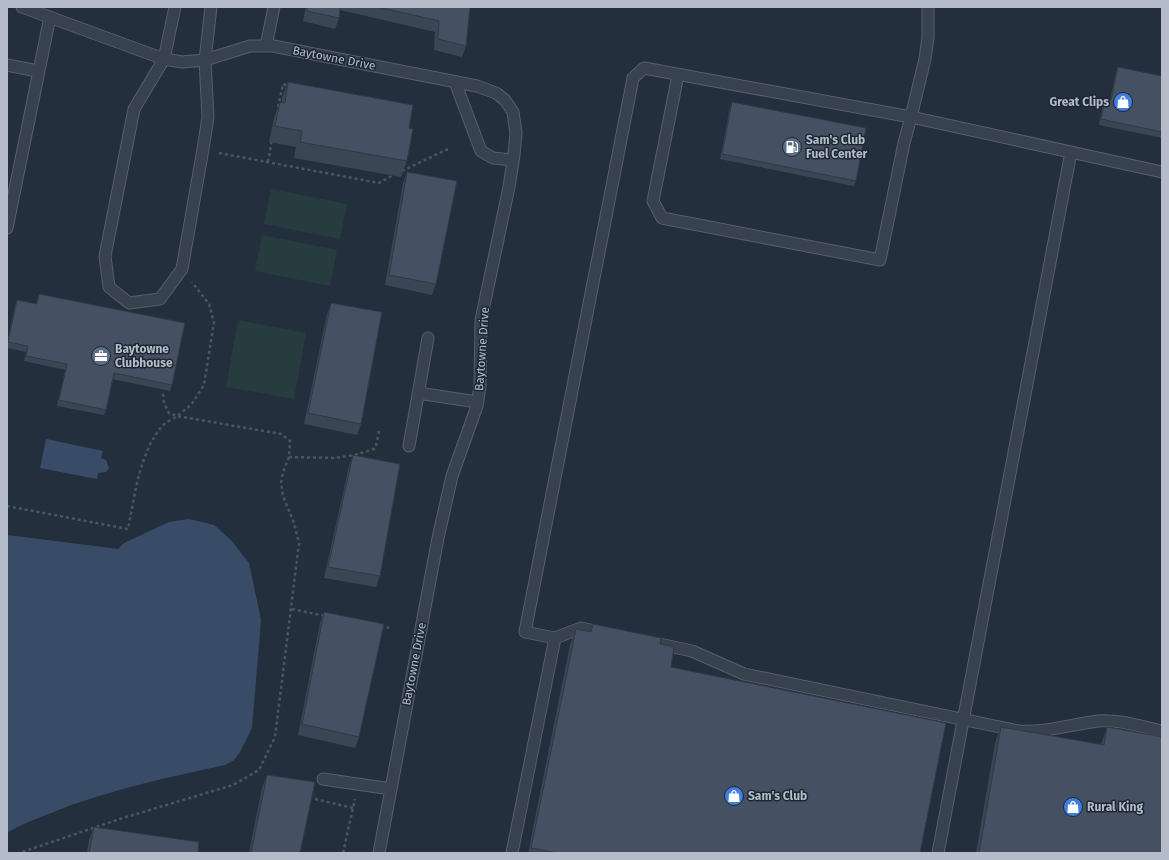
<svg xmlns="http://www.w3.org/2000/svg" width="1169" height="860" font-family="'Fira Sans',sans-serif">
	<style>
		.green { fill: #263c3f }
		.water { fill: #394c67 }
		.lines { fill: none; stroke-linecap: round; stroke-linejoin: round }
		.service-casing { stroke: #565f6c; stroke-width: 13 }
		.path { stroke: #44595c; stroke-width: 2.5; stroke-dasharray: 3 3; stroke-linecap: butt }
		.service { stroke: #38414e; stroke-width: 11 }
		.wall { fill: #3b4654 }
		.building { fill: #455162; stroke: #303945 }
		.labels { text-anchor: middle; stroke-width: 3; stroke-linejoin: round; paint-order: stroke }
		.street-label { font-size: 12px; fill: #b4bcc9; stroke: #1d2633 }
		.poi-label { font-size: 12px; font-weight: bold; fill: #b4bcc9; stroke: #1d2633; text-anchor: start }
	</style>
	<rect width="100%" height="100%" fill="#242f3e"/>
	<path class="green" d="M 271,189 L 347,204 L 340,239 L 264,224 Z
		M 262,235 L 337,250 L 330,286 L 255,271 Z
		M 238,320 L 306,333 L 294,399 L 226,387 Z"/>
	<path class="water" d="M 46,439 L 103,451 L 101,458 L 106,460 L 109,468 L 106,472 L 98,473 L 97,479 L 40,468 Z
		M 189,519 L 214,525 L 231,540 L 249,563 L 261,620 L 252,728 L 240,752 L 234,760 L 225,765 C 166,778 107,790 51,813 C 36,819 21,824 7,833 L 7,535 L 118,549 L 124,543 L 169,522 Z"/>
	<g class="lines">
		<defs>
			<path id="service" d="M 22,7 L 164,59 L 182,62 L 205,60 L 250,46 L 273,46 L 477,86 L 496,93 L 505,100 L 513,112 L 516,133 L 514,155 L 509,187 L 481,320 L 480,386 L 477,406 L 452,476 L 438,538 L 379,853
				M 175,7 L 164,59 L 134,109 L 105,256 L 109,287 L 129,303 L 160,299 L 182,269 L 203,149 L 208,117 L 205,60 L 211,7
				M 928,7 L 928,37 L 925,59 L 911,117 L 1162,172
				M 266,46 L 274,7
				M 7,65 L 38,71
				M 455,82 L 481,151 L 493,158 L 513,160
				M 7,228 L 50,17
				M 418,393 L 477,402
				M 409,446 L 428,338
				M 605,633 L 581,628 L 555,638 L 525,632 L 633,78 L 644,68 L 911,117 L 904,143 L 880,260 L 662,218 L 653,201 L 678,75
				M 659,644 L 692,651 L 744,674 L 1019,731 C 1046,733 1072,724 1098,721 C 1119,719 1142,727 1162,731
				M 323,779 L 391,789
				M 512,853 L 555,638
				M 938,853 L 1071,152"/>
		</defs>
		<use href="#service" class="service-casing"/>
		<path class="path" d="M 278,107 L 283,84 L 290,86
			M 219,153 L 379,183 L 395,174
			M 268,162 L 272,139
			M 402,171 L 448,149
			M 163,394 L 164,403 L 169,413 L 177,416 L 191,405 L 204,385 L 214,322 L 209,304 L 192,282
			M 289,457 L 334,458 L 355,455 L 374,449 L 376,446 L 379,431
			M 7,506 L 128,529 C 135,495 139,454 162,426 C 166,422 173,419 177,416 L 281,434 L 290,441 L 289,457 L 283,472 L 281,483 L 283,496 L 294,523 L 299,543 L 275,737 L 259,770 L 233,785 L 123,818 L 19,853
			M 292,609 L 325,616
			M 381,626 L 389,628
			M 315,799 L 353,808
			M 343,853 L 355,799"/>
		<use href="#service" class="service"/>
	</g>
	<path class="wall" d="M 306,7 L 470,7 L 466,46 L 462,57 L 434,50 L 435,32 L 340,10 L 339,18 L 335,29 L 303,21 Z
		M 1118,67 L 1162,76 L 1162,138 L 1099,125 L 1103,104 L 1105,98 L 1110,100 L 1116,72 Z
		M 288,82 L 409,128 L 407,161 L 401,177 L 294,158 L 296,147 L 269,142 L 274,118 L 280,102 L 282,102 L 282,98 Z
		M 732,102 L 856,181 L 854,186 L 720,159 L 730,107 Z
		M 407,172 L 436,284 L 432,295 L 385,285 L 403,183 Z
		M 39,294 L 172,385 L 170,391 L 112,379 L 106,410 L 104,415 L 57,406 L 65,370 L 24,361 L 26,352 L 7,348 L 7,343 L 15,305 L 17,300 L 36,304 Z
		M 331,303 L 361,424 L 357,435 L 304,424 L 327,314 Z
		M 353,455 L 380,576 L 376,587 L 324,578 L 349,466 Z
		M 324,612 L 359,737 L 355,748 L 298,735 L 320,623 Z
		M 593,624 L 660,644 L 671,667 L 920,853 L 528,853 L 570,645 L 576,629 L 590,632 Z
		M 1001,727 L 1101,745 L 1107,727 L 1162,853 L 976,853 L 995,743 Z
		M 267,775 L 300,853 L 249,853 L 262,788 Z
		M 94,827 L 198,853 L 87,853 L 89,840 Z"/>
	<path class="building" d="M 307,7 L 340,7 L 339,18 L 307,11 Z
		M 378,7 L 470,7 L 466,46 L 438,39 L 439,21 Z
		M 1118,67 L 1162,76 L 1162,132 L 1101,119 L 1105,98 L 1111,100 Z
		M 288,82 L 413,105 L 409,128 L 413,129 L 407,161 L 300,142 L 302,131 L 275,126 L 280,102 L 285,103 Z
		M 732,102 L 866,128 L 856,181 L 722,154 Z
		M 407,172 L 457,181 L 436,284 L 389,275 Z
		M 39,294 L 185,323 L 172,385 L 114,373 L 106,410 L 59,400 L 67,364 L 26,356 L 28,346 L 8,342 L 17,300 L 37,304 Z
		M 331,303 L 382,312 L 361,424 L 308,413 Z
		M 353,455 L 400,464 L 380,576 L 328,567 Z
		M 324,612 L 384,624 L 359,737 L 302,724 Z
		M 593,624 L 661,638 L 660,644 L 674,647 L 671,667 L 946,723 L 920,853 L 558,853 L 531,848 L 576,629 L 591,632 Z
		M 1001,727 L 1104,745 L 1107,727 L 1162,737 L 1162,853 L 979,853 Z
		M 267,775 L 315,782 L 300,853 L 251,853 Z
		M 94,827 L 199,842 L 198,853 L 89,853 Z
		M 63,852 L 71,853 L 63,853 Z"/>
	<defs>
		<symbol id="shop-disc" viewBox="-11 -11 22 22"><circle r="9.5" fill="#3f7fe0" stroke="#1d2633"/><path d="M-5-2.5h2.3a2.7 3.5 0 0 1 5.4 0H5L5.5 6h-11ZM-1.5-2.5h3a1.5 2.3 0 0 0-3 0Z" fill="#fff"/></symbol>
		<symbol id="fuel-disc" viewBox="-11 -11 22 22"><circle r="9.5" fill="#5c6f8a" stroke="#1d2633"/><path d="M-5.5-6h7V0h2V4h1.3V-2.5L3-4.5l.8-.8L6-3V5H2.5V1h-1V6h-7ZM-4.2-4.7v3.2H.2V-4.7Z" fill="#fff"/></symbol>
		<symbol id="office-disc" viewBox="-11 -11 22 22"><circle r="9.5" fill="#5c6f8a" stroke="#1d2633"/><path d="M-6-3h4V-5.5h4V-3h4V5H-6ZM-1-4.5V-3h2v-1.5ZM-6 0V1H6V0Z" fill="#fff"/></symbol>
	</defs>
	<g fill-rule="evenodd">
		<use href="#shop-disc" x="1112" y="91" width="22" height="22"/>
		<use href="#fuel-disc" x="781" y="136" width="22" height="22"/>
		<use href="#office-disc" x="90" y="345" width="22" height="22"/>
		<use href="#shop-disc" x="723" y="785" width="22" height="22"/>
		<use href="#shop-disc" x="1062" y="796" width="22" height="22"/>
	</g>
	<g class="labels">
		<g class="street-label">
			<text transform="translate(334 58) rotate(11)" y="4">Baytowne Drive</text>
			<text transform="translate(482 349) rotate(-86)" y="4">Baytowne Drive</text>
			<text transform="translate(414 664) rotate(-79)" y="4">Baytowne Drive</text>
		</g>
		<g class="poi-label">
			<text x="1109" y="106" text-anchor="end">Great Clips</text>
			<text x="806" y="144">Sam's Club<tspan x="806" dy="14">Fuel Center</tspan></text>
			<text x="115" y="353">Baytowne<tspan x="115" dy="14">Clubhouse</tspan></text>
			<text x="748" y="800">Sam's Club</text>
			<text x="1087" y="811">Rural King</text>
		</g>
	</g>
	<rect width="1169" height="860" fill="none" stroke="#b4bcc9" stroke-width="16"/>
</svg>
